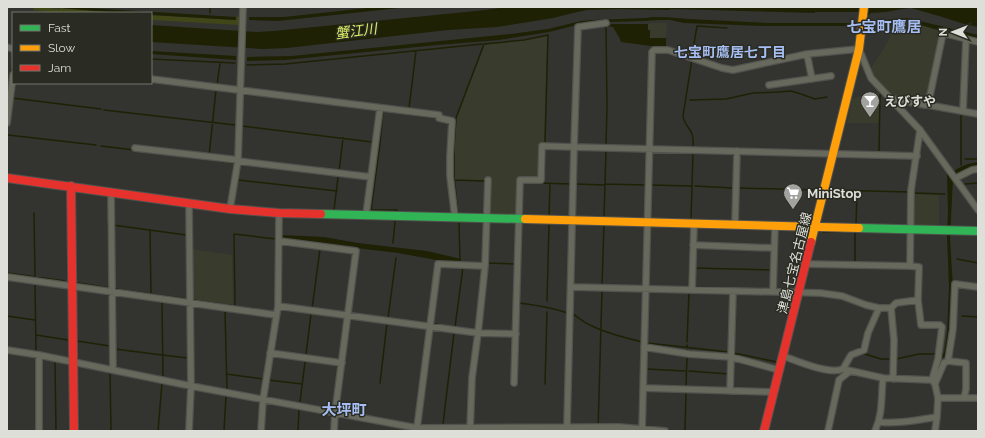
<svg xmlns="http://www.w3.org/2000/svg" width="985" height="438" font-family="Raleway,'Noto Sans JP',sans-serif">
	<style>
		.built { fill: #393b2d }
		.green { fill: #414619 }
		.water { fill: #1e2104 }
		.lines { fill: none; stroke-linecap: round; stroke-linejoin: round }
		.stream { stroke: #1e2104; stroke-width: 1.5 }
		.street-casing { stroke: #51524e; stroke-width: 8 }
		.fast-casing { stroke: #51524e; stroke-width: 10 }
		.slow-casing { stroke: #51524e; stroke-width: 10 }
		.jam-casing { stroke: #51524e; stroke-width: 10 }
		.street { stroke: #67695c; stroke-width: 5.5 }
		.fast { stroke: #30b455; stroke-width: 8 }
		.slow { stroke: #ff9f0a; stroke-width: 8 }
		.jam { stroke: #e5322d; stroke-width: 8 }
		.labels { text-anchor: middle; stroke-width: 3; stroke-linejoin: round; paint-order: stroke }
		.poi-label { font-size: 13px; font-weight: bold; fill: #dedfd9; stroke: #2a2c23; text-anchor: start }
		.street-label { font-size: 13px; fill: #dedfd9; stroke: #2a2c23 }
		.water-label { font-size: 14px; font-style: italic; fill: #dced66; stroke: #2a2c23 }
		.neighbourhood-label { font-size: 14px; font-weight: bold; fill: #a6bef3; stroke: #2a2c23 }
		.quarter-label { font-size: 15px; font-weight: bold; fill: #a6bef3; stroke: #2a2c23 }
	</style>
	<rect width="100%" height="100%" fill="#33342f"/>
	<path class="built" d="M 902,21 L 908,21 L 942,30 L 927,102 L 892,96 L 872,74 L 871,68 L 886,45 L 897,22 Z
		M 652,23 L 667,23 L 666,38 L 650,38 L 648,30 L 648,24 Z
		M 547,36 L 544,144 L 540,144 L 539,176 L 537,178 L 519,177 L 517,216 L 491,215 L 489,213 L 489,180 L 454,180 L 454,147 L 457,115 L 485,45 L 524,40 Z
		M 872,93 L 880,93 L 879,123 L 847,123 L 852,99 Z
		M 913,194 L 939,195 L 939,227 L 914,227 L 912,224 Z
		M 191,249 L 232,255 L 233,305 L 192,299 Z"/>
	<path class="green" d="M 34,7 L 50,7 L 50,8 L 59,9 L 61,8 L 123,13 L 55,13 L 33,10 Z
		M 151,15 L 236,20 L 236,17 L 240,16 L 240,24 L 239,25 L 151,20 Z"/>
	<path class="water" d="M 61,7 L 73,7 L 236,17 L 236,20 L 151,15 L 151,13 C 121,13 91,11 61,8 Z
		M 377,7 L 409,7 L 278,21 L 249,20 L 249,17 L 284,17 Z
		M 508,7 L 975,7 L 978,8 L 978,27 L 961,23 L 939,16 L 911,8 L 902,9 L 886,12 L 870,13 L 870,15 L 858,12 L 815,12 L 815,13 L 670,9 L 670,10 L 619,9 L 587,10 L 573,13 L 553,18 L 497,27 L 448,30 L 287,48 L 263,49 L 151,42 L 151,25 L 257,32 L 274,31 L 486,10 Z
		M 653,17 L 665,17 L 688,19 L 769,23 L 857,23 L 856,26 L 765,26 L 684,23 L 670,20 L 659,20 L 645,21 L 605,22 L 577,25 L 549,32 L 499,40 L 437,45 L 285,60 L 247,61 L 247,57 L 292,56 L 511,34 L 548,29 L 581,21 L 592,20 L 646,18 Z
		M 901,18 L 907,18 L 978,35 L 978,39 L 934,29 L 908,21 L 902,21 L 868,26 L 867,23 Z
		M 611,24 L 648,24 L 648,30 L 650,30 L 650,38 L 666,38 L 666,48 L 621,42 L 619,37 L 613,27 L 611,26 Z
		M 151,51 L 236,56 L 236,60 L 151,54 Z
		M 978,162 L 978,166 C 969,167 959,171 953,178 L 950,239 L 953,287 L 951,316 L 946,356 L 942,358 L 935,378 L 940,354 L 944,353 L 947,333 L 949,287 L 947,235 L 948,212 L 947,174 C 954,172 960,166 968,164 C 971,163 975,163 978,162 Z
		M 281,235 L 324,237 L 358,243 L 427,251 L 461,259 L 461,262 L 483,262 L 483,264 L 461,263 L 436,260 L 398,253 L 281,239 Z"/>
	<g class="lines">
		<path class="stream" d="M 210,13 L 210,7
			M 9,45 L 13,46
			M 671,48 L 693,54
			M 692,55 L 697,26 L 727,28
			M 151,59 L 235,63
			M 692,59 L 683,116 C 684,124 690,128 692,134 C 694,139 693,144 693,148
			M 247,65 L 285,64 L 482,44
			M 11,75 L 13,61
			M 217,85 L 220,63
			M 12,98 L 101,109
			M 690,100 L 726,99 L 753,93 L 778,92 L 791,91 L 801,94 L 815,99 L 827,97
			M 409,108 L 416,51
			M 104,110 L 235,125
			M 242,126 L 372,142
			M 8,135 L 96,145
			M 378,142 L 380,143 L 371,210 L 397,210 L 397,211
			M 380,143 L 383,111 L 436,118
			M 101,146 L 134,150
			M 606,146 L 607,106 L 606,25 L 612,26
			M 879,153 L 880,94
			M 209,156 L 216,90
			M 188,157 L 233,163
			M 965,159 L 978,159
			M 961,165 L 961,114
			M 339,172 L 343,138
			M 232,179 L 234,164
			M 238,180 L 337,191
			M 454,180 L 486,181
			M 539,183 L 570,184
			M 544,183 L 545,151
			M 577,184 L 605,185
			M 605,184 L 646,185
			M 965,184 L 978,183
			M 651,185 L 691,186
			M 695,186 L 733,188
			M 738,188 L 820,190
			M 831,190 L 908,192
			M 913,193 L 945,194
			M 334,210 L 338,177
			M 34,213 L 35,277
			M 458,214 L 454,176 L 454,147 L 456,118 L 484,44 L 524,40 L 548,35 L 545,143
			M 549,216 L 550,184
			M 604,218 L 606,150
			M 691,220 L 693,152
			M 108,223 L 109,270
			M 459,223 L 460,260
			M 856,224 L 857,191
			M 113,225 L 186,235
			M 150,230 L 151,294
			M 823,232 L 841,232
			M 393,243 L 395,221
			M 957,259 L 978,263
			M 854,262 L 855,262 L 855,232
			M 486,263 L 515,264 L 515,265
			M 902,263 L 906,263 L 907,262 L 907,251
			M 694,268 L 772,270
			M 7,273 L 65,281
			M 78,283 L 110,288
			M 35,284 L 36,352
			M 602,286 L 604,224
			M 689,288 L 691,226
			M 115,289 L 187,299
			M 109,294 L 110,323
			M 192,300 L 235,306 L 234,234 L 276,239
			M 547,301 L 549,225
			M 162,302 L 163,377
			M 519,303 C 535,305 551,307 567,313
			M 312,309 L 320,249
			M 225,312 L 227,389
			M 571,313 C 577,316 583,322 590,325 C 606,333 625,338 643,342
			M 7,316 L 35,320
			M 962,316 L 978,317
			M 388,318 L 396,258
			M 434,324 L 476,330
			M 455,327 L 463,267
			M 482,330 L 512,331 L 513,329
			M 36,335 L 68,340
			M 77,341 L 110,346
			M 687,342 L 689,292
			M 647,343 L 729,352 L 777,362
			M 115,349 L 162,355
			M 687,350 L 687,345
			M 861,353 L 865,354 L 881,359 L 892,359
			M 162,355 L 188,358
			M 36,358 L 36,388
			M 896,359 L 919,354 L 937,354
			M 55,362 L 56,431
			M 646,369 L 685,371
			M 689,371 L 729,374
			M 110,372 L 111,431
			M 226,374 L 263,379
			M 268,380 L 302,384
			M 380,383 L 387,323
			M 545,384 L 547,312
			M 686,388 L 687,356
			M 300,402 L 311,314
			M 443,424 L 454,333
			M 685,430 L 686,392
			M 158,431 L 162,383
			M 224,431 L 226,396
			M 298,431 L 299,410
			M 598,431 L 602,290"/>
		<defs>
			<path id="street" d="M 7,47 L 13,49
				M 807,54 L 812,79
				M 151,79 L 439,115 L 439,118 L 452,121 L 450,156 L 450,176 L 455,218
				M 769,85 L 831,76
				M 893,99 L 925,105 L 928,105 L 978,114
				M 928,105 L 943,33 L 978,42
				M 963,111 L 966,39
				M 7,123 L 13,75
				M 135,148 L 238,160
				M 238,161 L 371,177
				M 956,178 L 972,170 L 978,169
				M 111,192 L 113,370
				M 230,209 L 238,160 L 243,7
				M 366,215 L 380,108
				M 735,225 L 737,151
				M 279,241 L 356,251 L 335,413 L 334,431
				M 693,245 L 774,248
				M 806,264 L 910,266 L 911,190 L 920,130
				M 910,266 L 919,267 L 918,300 L 921,325 L 940,325 L 942,327 L 938,359 L 932,380
				M 7,277 L 276,315
				M 571,287 L 820,293 L 842,296 L 866,305 L 879,308 L 868,333 L 864,350 L 851,355 L 843,369
				M 692,290 L 694,224
				M 773,292 L 775,226
				M 278,306 L 478,333 L 516,334
				M 879,308 L 891,308 L 896,303 L 918,300
				M 891,308 L 894,340 L 893,379
				M 644,347 L 689,354 L 731,357 L 779,370
				M 7,350 L 39,355 L 191,386 L 417,428 L 619,427 L 665,431
				M 270,353 L 342,363
				M 39,355 L 39,431
				M 783,356 C 797,361 829,375 843,369 L 847,370 L 883,378 L 932,380 L 935,384 L 938,398 L 978,398
				M 948,361 L 966,363 L 966,389 L 964,398
				M 514,383 L 520,180 L 541,180 L 542,146 L 574,147 L 578,27 L 606,23
				M 935,384 L 944,363 L 948,361 L 953,329 L 955,284 L 978,287
				M 643,388 L 774,392
				M 730,391 L 733,291
				M 879,422 C 899,424 918,420 937,417
				M 567,427 L 574,147 L 917,156
				M 189,431 L 191,386 L 189,203
				M 261,431 L 263,400 L 278,306 L 279,213
				M 416,431 L 417,428 L 438,264 L 485,266
				M 470,431 L 472,378 L 478,333 L 485,266 L 488,180
				M 642,431 L 652,52 L 654,50 L 668,50 L 722,68 L 733,70 L 807,54 L 859,49 L 871,78 L 920,130 L 978,210
				M 828,431 L 839,380 L 850,371
				M 875,431 C 883,414 881,396 883,378
				M 935,431 L 937,417 L 938,398"/>
			<path id="fast" d="M 321,214 L 525,219
				M 859,228 L 978,231"/>
			<path id="slow" d="M 525,219 L 859,228
				M 811,242 L 859,49 L 864,7"/>
			<path id="jam" d="M 7,178 L 230,209 L 279,213 L 321,214
				M 71,186 L 74,431
				M 764,431 L 811,242"/>
		</defs>
		<use href="#street" class="street-casing"/>
		<use href="#fast" class="fast-casing"/>
		<use href="#slow" class="slow-casing"/>
		<use href="#jam" class="jam-casing"/>
		<use href="#street" class="street"/>
		<use href="#fast" class="fast"/>
		<use href="#slow" class="slow"/>
		<use href="#jam" class="jam"/>
	</g>
	<defs>
		<symbol id="bar-pin" viewBox="-11 -11 22 30"><path d="M0 17L-7.5 6A9.5 9.5 0 1 1 7.5 6Z" fill="#a2a39e" stroke="#2a2c23"/><path d="M-6-5H6L.8 .8V4.5H3.5V6h-7V4.5H-.8V.8Z" fill="#fff"/></symbol>
		<symbol id="supermarket-pin" viewBox="-11 -11 22 30"><path d="M0 17L-7.5 6A9.5 9.5 0 1 1 7.5 6Z" fill="#a2a39e" stroke="#2a2c23"/><path d="M-6-5.5h2.5l.6 2H6L4.5 2H-2.5L-4.4-4H-6ZM-1.5 3.2a1.3 1.3 0 1 0 .1 0ZM3 3.2a1.3 1.3 0 1 0 .1 0Z" fill="#fff"/></symbol>
	</defs>
	<g fill-rule="evenodd">
		<use href="#bar-pin" x="859" y="90" width="22" height="30"/>
		<use href="#supermarket-pin" x="782" y="182" width="22" height="30"/>
	</g>
	<g class="labels">
		<g class="poi-label">
			<text x="884" y="106">えびすや</text>
			<text x="807" y="198">MiniStop</text>
		</g>
		<g class="street-label">
			<text transform="translate(794 263) rotate(-76)" y="5">津島七宝名古屋線</text>
		</g>
		<g class="water-label">
			<text transform="translate(356 31) rotate(-7)" y="5">蟹江川</text>
		</g>
		<g class="neighbourhood-label">
			<text x="730" y="57">七宝町鷹居七丁目</text>
		</g>
		<g class="quarter-label">
			<text x="884" y="32">七宝町鷹居</text>
			<text x="344" y="415">大坪町</text>
		</g>
	</g>
	<rect width="985" height="438" fill="none" stroke="#dedfd9" stroke-width="16"/>
	<rect x="12" y="12" width="140" height="72" fill="#2a2c23" stroke="#72746c"/>
	<rect x="20" y="25" width="20" height="6" fill="#30b455" stroke="#72746c"/>
	<text x="48" y="32" font-size="12" fill="#dedfd9">Fast</text>
	<rect x="20" y="45" width="20" height="6" fill="#ff9f0a" stroke="#72746c"/>
	<text x="48" y="52" font-size="12" fill="#dedfd9">Slow</text>
	<rect x="20" y="65" width="20" height="6" fill="#e5322d" stroke="#72746c"/>
	<text x="48" y="72" font-size="12" fill="#dedfd9">Jam</text>
	<g transform="translate(953 32) rotate(270)" stroke="#2a2c23" stroke-width="3" paint-order="stroke">
	<path d="M0-3L7 15L0 10L-7 15Z" fill="#dedfd9"/>
	<text y="-6" font-size="11" font-weight="bold" text-anchor="middle" fill="#dedfd9">N</text>
	</g>
</svg>
